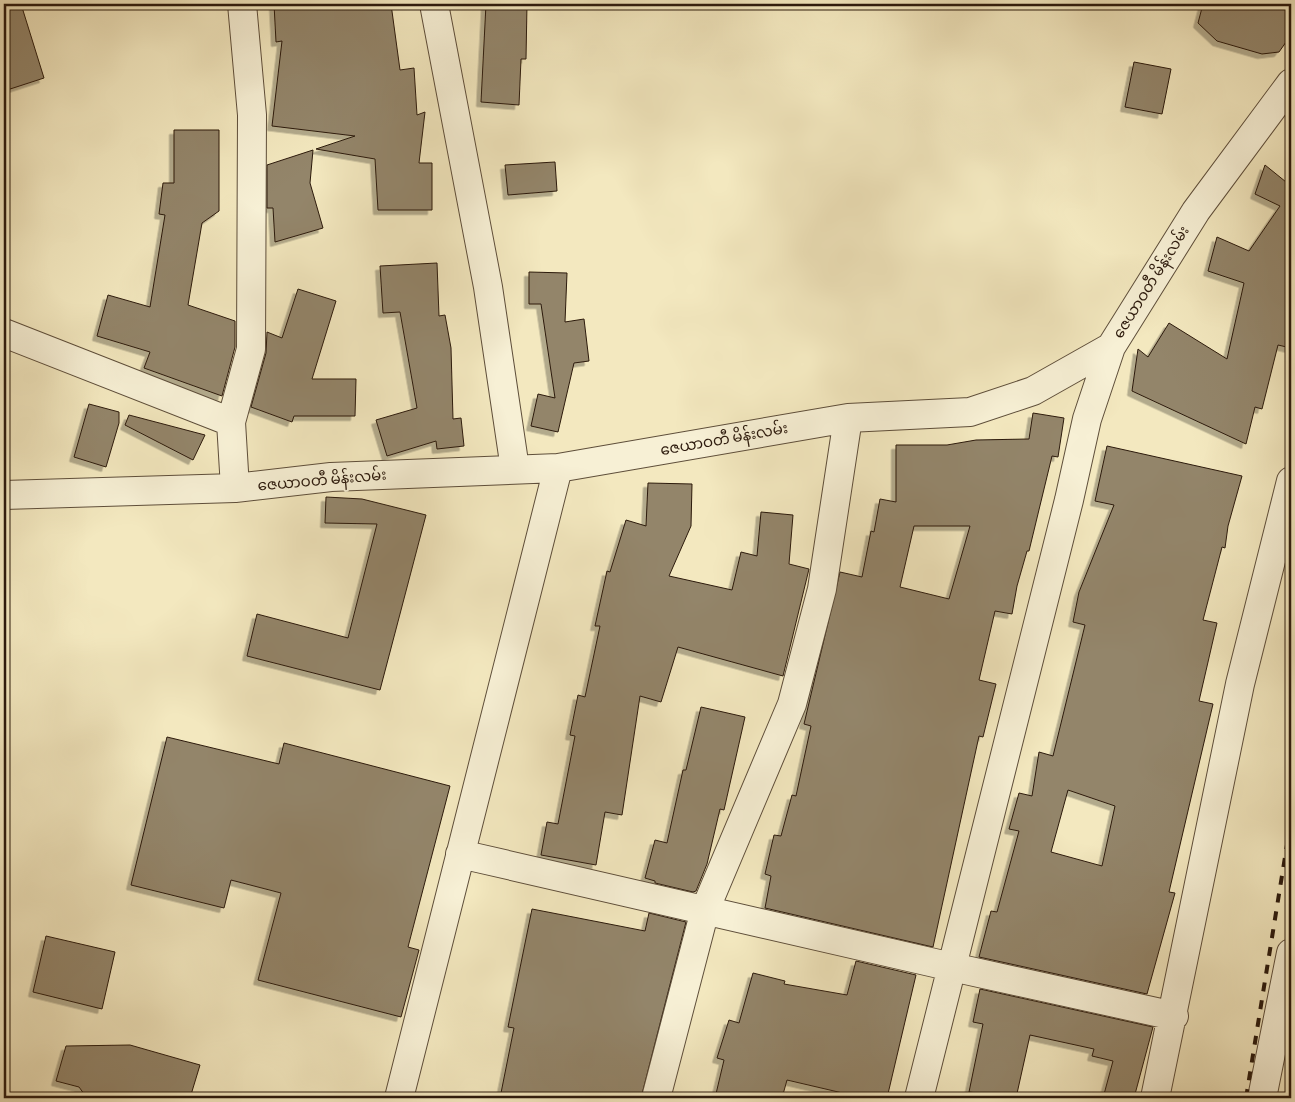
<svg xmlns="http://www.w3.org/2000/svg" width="1295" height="1102" font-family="Alegreya,'Noto Sans Myanmar',serif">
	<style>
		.building { fill: #93856a; stroke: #2c1a0d; fill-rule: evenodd; filter: url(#shadow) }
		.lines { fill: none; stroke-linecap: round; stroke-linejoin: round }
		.street-casing { stroke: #5e4e3a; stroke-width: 30 }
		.street { stroke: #f7f0d5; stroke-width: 28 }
		.rail { stroke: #2c1a0d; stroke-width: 4; stroke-dasharray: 9 9; stroke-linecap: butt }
		.labels { text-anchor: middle; stroke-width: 4; stroke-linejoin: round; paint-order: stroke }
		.street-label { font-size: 15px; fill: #2c1a0d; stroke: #f7f0d5 }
	</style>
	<defs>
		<filter id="shadow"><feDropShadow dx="-4.5" dy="4.5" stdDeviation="0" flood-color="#0004"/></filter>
	</defs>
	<rect width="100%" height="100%" fill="#f3e8bf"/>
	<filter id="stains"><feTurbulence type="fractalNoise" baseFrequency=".004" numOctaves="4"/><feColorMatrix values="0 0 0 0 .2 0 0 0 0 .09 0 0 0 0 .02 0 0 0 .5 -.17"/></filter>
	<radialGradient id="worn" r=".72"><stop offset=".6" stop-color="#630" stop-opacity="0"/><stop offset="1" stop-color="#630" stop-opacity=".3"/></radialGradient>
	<path class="building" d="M 4,4 L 21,4 L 44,78 L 4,91 Z
		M 274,4 L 391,4 L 400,70 L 414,68 L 417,115 L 425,112 L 419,163 L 432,163 L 432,210 L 378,210 L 375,159 L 316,149 L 355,136 L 272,126 L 282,41 L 276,42 Z
		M 486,4 L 527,4 L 526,59 L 521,59 L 519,105 L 481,102 Z
		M 1203,4 L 1291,4 L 1291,35 L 1279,52 L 1262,54 L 1217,41 L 1198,23 Z
		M 1134,62 L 1171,69 L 1162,114 L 1125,107 Z
		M 174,130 L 219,130 L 219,211 L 202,223 L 188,305 L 235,321 L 235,347 L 222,396 L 144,368 L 150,352 L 97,336 L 108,295 L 150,307 L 165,215 L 159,214 L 163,183 L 174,183 Z
		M 313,150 L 310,183 L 323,228 L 275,242 L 273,208 L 267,208 L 267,165 Z
		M 555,162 L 557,191 L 508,195 L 505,165 Z
		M 1265,165 L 1291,186 L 1291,348 L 1278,345 L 1262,409 L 1255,407 L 1246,444 L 1132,391 L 1138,349 L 1148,357 L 1169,323 L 1227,359 L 1244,283 L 1208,271 L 1217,237 L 1249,251 L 1280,206 L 1255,194 Z
		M 437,263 L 439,316 L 445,315 L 451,348 L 453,419 L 461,418 L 464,446 L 437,449 L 436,441 L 387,456 L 376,420 L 417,408 L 400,312 L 383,313 L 380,266 Z
		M 529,272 L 567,273 L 565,322 L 584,319 L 589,361 L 574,363 L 558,432 L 531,426 L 538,394 L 555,398 L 541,304 L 529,304 Z
		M 298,289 L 336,301 L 312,379 L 356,379 L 355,416 L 294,416 L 292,422 L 251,407 L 266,353 L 267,332 L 282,338 Z
		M 89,404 L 119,412 L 119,423 L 106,467 L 74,457 Z
		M 1033,413 L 1064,418 L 1058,457 L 1052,456 L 1029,551 L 1027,551 L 1017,586 L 1012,614 L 995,611 L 979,680 L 996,684 L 983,737 L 979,736 L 933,947 L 765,908 L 771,876 L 765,874 L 774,835 L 781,836 L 792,795 L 796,796 L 811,726 L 804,724 L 840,572 L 862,577 L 871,531 L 874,532 L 880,499 L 896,502 L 896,445 L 947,445 L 976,440 L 1029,439 ZM 914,526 L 970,526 L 949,599 L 900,587 Z
		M 129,415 L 205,435 L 193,460 L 125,425 Z
		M 1107,446 L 1242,476 L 1228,526 L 1225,548 L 1222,547 L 1203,620 L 1217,623 L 1199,701 L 1213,704 L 1169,892 L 1175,893 L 1147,994 L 979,957 L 991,911 L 997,912 L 1019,831 L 1009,829 L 1019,793 L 1032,796 L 1039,752 L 1053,756 L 1085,625 L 1073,622 L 1079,592 L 1114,505 L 1095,501 ZM 1068,790 L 1115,806 L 1102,866 L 1051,852 Z
		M 648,483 L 692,484 L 691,526 L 669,576 L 732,590 L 741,552 L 757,556 L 761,512 L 793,515 L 789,564 L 809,569 L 783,676 L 678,647 L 661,702 L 640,696 L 622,815 L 605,812 L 596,865 L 541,855 L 547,822 L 558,824 L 575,736 L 570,735 L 578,695 L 585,697 L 600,626 L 595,626 L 607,571 L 610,572 L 626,520 L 646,526 Z
		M 326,497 L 362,499 L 426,515 L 380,690 L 247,656 L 257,614 L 348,638 L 377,524 L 325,523 Z
		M 701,707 L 745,717 L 724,810 L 720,809 L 707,864 L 696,891 L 693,892 L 655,883 L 655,881 L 645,878 L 655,840 L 667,843 L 683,770 L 686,770 Z
		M 167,737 L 279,764 L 284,743 L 450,786 L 408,947 L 419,950 L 401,1017 L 258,980 L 281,893 L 231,880 L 224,908 L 131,885 Z
		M 532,909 L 645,931 L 649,913 L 686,922 L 641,1098 L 500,1098 L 514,1028 L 508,1027 Z
		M 46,936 L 115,952 L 102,1009 L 33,992 Z
		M 856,961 L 916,975 L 887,1098 L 864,1098 L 787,1080 L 782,1098 L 715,1098 L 724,1060 L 717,1058 L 729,1020 L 739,1023 L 753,973 L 785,981 L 784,984 L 847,995 Z
		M 980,989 L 1153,1027 L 1134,1098 L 1103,1098 L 1113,1061 L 1092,1056 L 1094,1049 L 1030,1035 L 1016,1098 L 969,1092 L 983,1024 L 973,1022 Z
		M 130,1045 L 200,1065 L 190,1098 L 87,1098 L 79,1087 L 56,1081 L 66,1046 Z"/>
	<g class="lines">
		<defs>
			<path id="street" d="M 434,4 L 488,287 L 515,469
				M 4,333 L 231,422
				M 235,488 L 231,422 L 251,349 L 252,115 L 242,4
				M 4,495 L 235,488 L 331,477 L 558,468 L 848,418 L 970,412 L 1033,391 L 1111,347 L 1196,211 L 1291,83
				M 460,854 L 952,967 L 1174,1016
				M 399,1098 L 558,468
				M 656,1098 L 705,910 L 792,704 L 822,589 L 848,418
				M 919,1098 L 1069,500 L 1087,419 L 1111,347
				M 1155,1098 L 1240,684 L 1291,481
				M 1262,1098 L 1291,953"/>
		</defs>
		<use href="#street" class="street-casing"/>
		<use href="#street" class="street"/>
		<path class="rail" d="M 1246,1098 L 1291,820"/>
	</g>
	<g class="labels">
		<g class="street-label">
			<text transform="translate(1151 282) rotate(-58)" y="5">ဇေယာဝတီ မိန်းလမ်း</text>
			<text transform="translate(724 439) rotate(-10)" y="5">ဇေယာဝတီ မိန်းလမ်း</text>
			<text transform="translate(322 480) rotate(-5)" y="5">ဇေယာဝတီ မိန်းလမ်း</text>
		</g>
	</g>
	<rect width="1295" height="1102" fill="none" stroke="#f3e8bf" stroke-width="20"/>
	<rect x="5" y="5" width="1285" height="1092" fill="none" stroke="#2c1a0d" stroke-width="2.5"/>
	<rect x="10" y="10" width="1275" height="1082" fill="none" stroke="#2c1a0d"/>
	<rect width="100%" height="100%" filter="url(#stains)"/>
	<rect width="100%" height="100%" fill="url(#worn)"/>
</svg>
